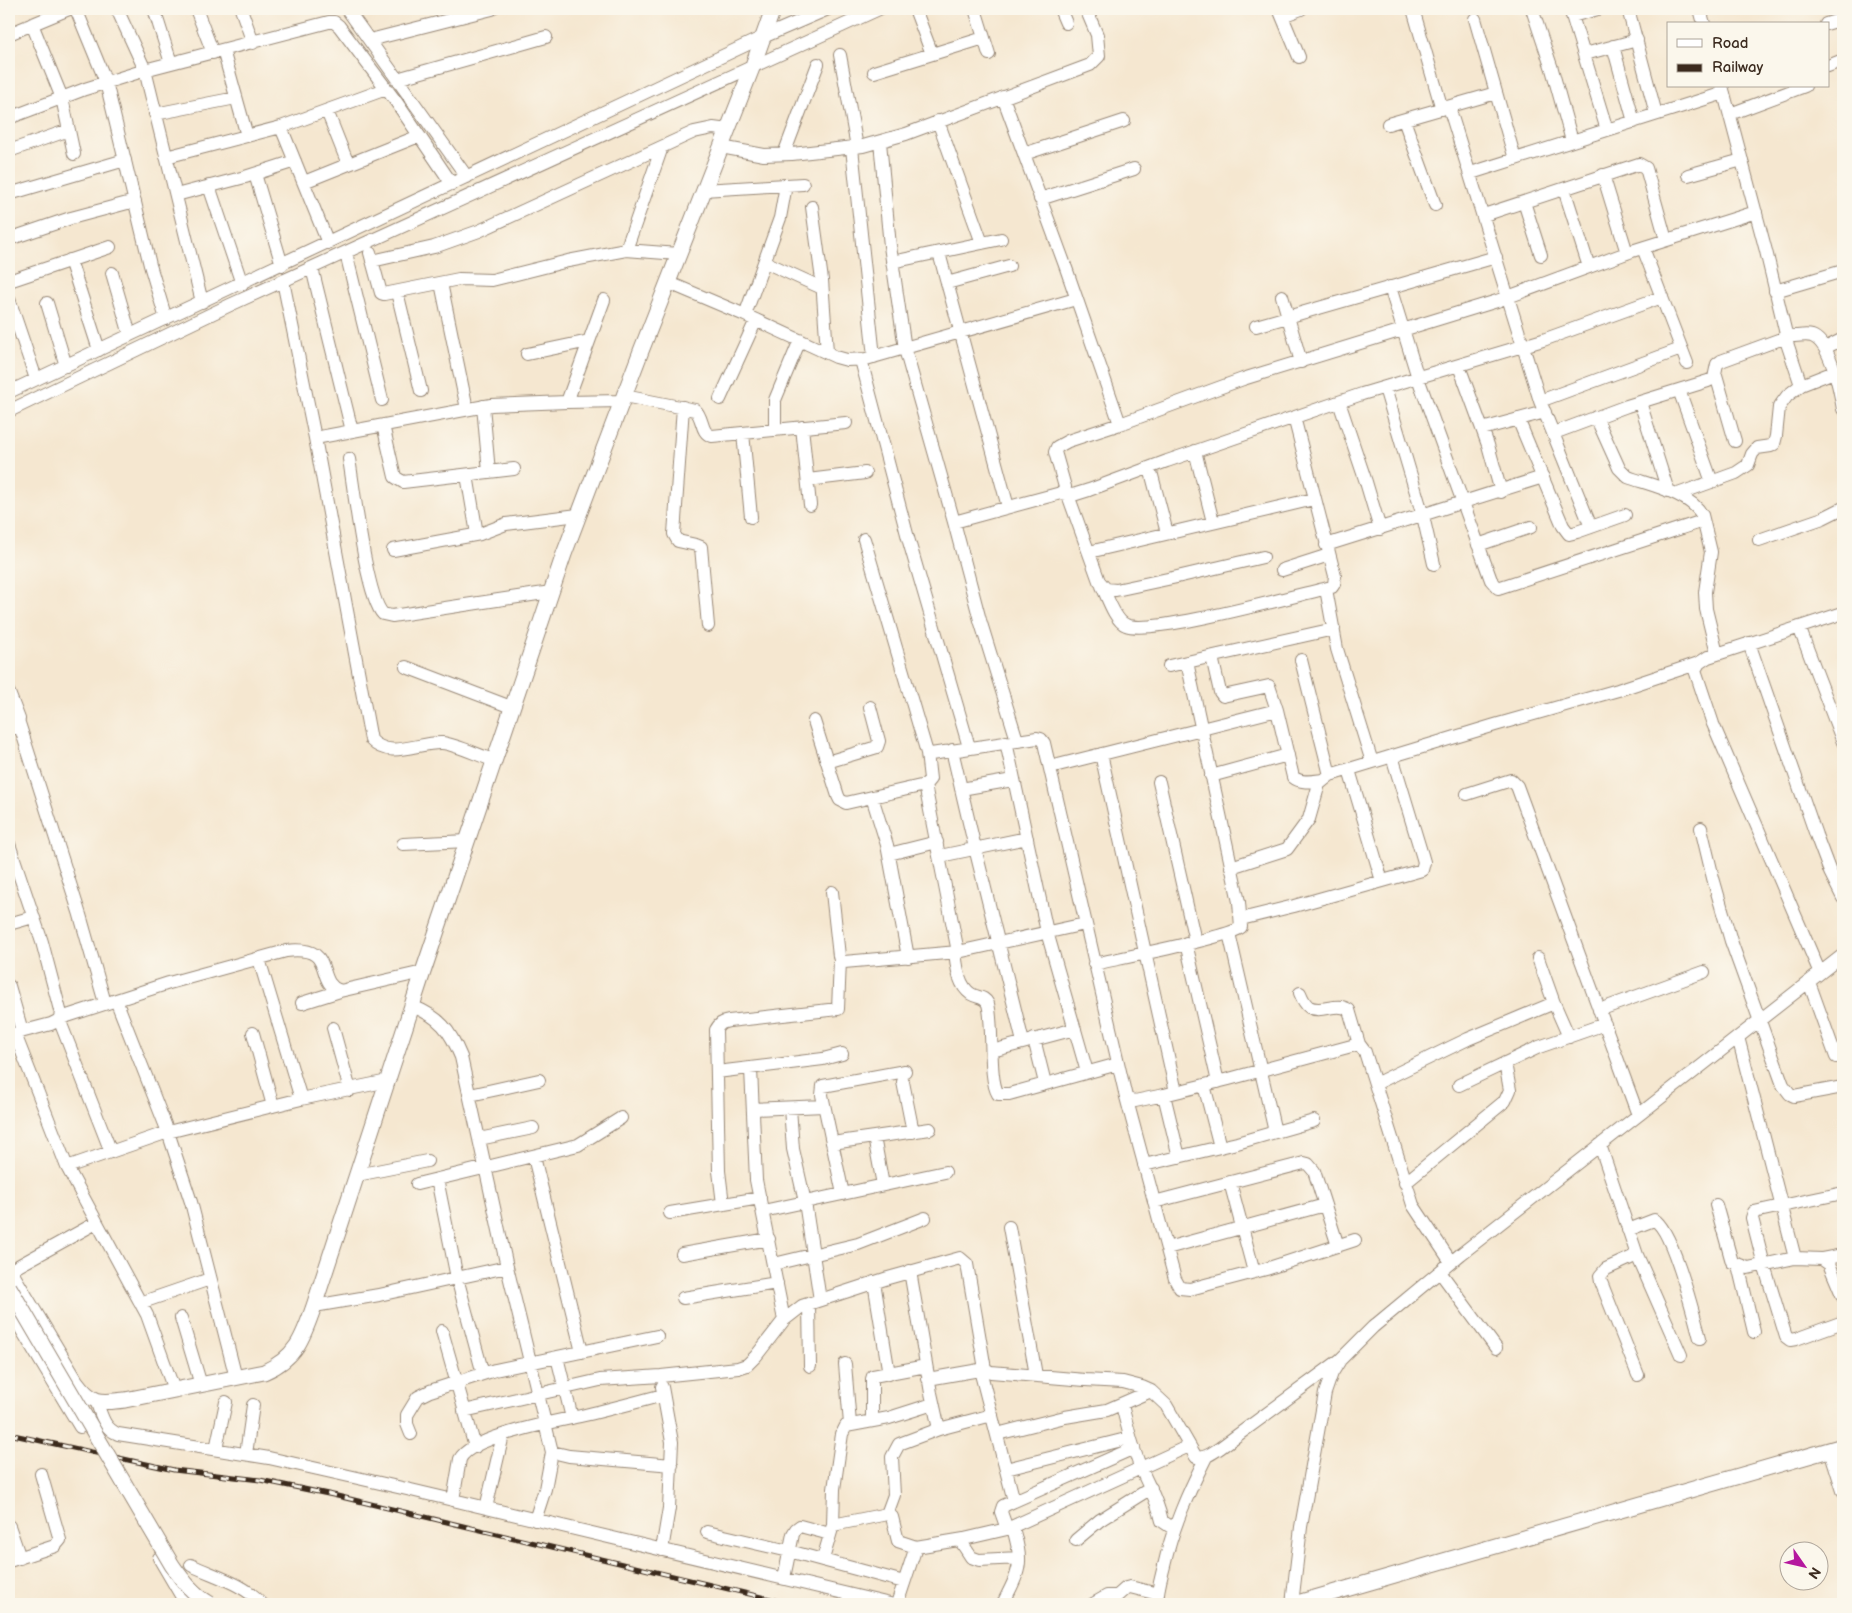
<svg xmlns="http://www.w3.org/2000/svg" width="1852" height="1613" font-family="'Balsamiq Sans',sans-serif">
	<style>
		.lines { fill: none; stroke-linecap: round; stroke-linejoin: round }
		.minor-casing { stroke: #988877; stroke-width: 14 }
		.major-casing { stroke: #988877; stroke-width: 17 }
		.minor { stroke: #fff; stroke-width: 12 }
		.major { stroke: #fff; stroke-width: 15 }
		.rail-casing { stroke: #3b2a1e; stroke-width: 5 }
		.rail { stroke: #fbf7ec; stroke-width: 3; stroke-dasharray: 9; stroke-linecap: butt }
		.major-bridge-casing { stroke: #988877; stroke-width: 17; stroke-linecap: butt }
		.major-bridge { stroke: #fff; stroke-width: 15 }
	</style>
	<rect width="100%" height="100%" fill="#fbf7ec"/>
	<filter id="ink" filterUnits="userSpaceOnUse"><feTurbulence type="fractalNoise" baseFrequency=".02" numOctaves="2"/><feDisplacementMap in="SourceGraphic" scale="10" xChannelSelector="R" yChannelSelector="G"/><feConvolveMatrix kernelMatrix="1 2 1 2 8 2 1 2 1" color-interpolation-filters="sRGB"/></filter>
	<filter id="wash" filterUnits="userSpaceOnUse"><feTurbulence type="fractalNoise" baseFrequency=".0096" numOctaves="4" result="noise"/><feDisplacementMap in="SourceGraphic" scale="20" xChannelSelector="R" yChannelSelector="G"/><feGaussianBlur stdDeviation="1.12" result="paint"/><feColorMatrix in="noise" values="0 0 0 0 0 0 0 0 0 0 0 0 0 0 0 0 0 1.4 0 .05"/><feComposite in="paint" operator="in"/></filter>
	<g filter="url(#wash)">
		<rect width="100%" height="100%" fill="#f5e7d0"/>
	</g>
	<g filter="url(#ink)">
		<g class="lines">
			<defs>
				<path id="minor" d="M 76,9 L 106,82 L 150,265 L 166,319
					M 117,9 L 145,70 L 202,302
					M 154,9 L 171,63
					M 196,9 L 213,53
					M 241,9 L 253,43
					M 347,9 L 467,177
					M 915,9 L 932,54
					M 975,9 L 989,54
					M 1060,9 L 1066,23
					M 1279,9 L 1299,57
					M 1413,9 L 1442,109
					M 1532,9 L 1552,69 L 1572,141
					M 1570,9 L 1607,130
					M 1628,9 L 1656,114
					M 1700,9 L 1704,24
					M 1282,16 L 1301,9
					M 1572,16 L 1598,9
					M 1475,19 L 1515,159
					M 32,24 L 62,98 L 74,154
					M 1826,24 L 1843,19
					M 9,34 L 69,9
					M 370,40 L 492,9
					M 1613,46 L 1634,122
					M 223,50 L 247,136
					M 1585,54 L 1637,40
					M 840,55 L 857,147
					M 1828,66 L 1843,60
					M 874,72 L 984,38
					M 397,79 L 546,37
					M 1722,86 L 1766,251 L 1786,334 C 1794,339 1803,333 1812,336 C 1831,343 1840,391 1843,409
					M 1003,97 L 1066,268 L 1120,424
					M 1449,107 L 1540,401 L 1591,527
					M 327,111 L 348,164
					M 155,114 L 236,98
					M 1730,114 L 1805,86
					M 9,118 L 85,89 L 152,68 L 329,22 L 334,22 L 339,26 L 397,103 L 452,184
					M 1404,120 L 1435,205
					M 938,121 L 982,243
					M 1388,124 L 1496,93
					M 281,127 L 328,243
					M 880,142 L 890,246 L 905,349 L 954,522 L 980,620 L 1017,740
					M 721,147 L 764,155 L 792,154 L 863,146 L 906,134 L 1090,65 L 1099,56 L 1097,35 L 1086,9
					M 852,148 L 874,357
					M 9,151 L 69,130
					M 784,154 L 818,64
					M 1024,154 L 1124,121
					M 166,157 L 281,127 L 386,89
					M 1471,173 L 1724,93
					M 255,174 L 282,265
					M 1603,175 L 1627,253
					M 1688,175 L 1742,160
					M 304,182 L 419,136
					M 209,186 L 242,284
					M 1564,189 L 1589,267
					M 703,190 L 803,184
					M 9,194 L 125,160
					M 176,195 L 245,177 L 295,161
					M 1040,199 L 1134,169
					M 1524,202 L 1541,255
					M 812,207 L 822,280 L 827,352
					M 1484,215 L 1639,164 L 1646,168 L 1666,240
					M 9,239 L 71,218 L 135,201
					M 1643,248 L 1687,363
					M 626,250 L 662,147
					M 346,253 L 382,400
					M 370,253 L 381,293 L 384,294 L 459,279 L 492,280 L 568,261 L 626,250 L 678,254
					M 939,253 L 1008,507
					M 70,260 L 99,350
					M 372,261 L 434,247 L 479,231 L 694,132 L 713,128 L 728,130
					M 765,262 L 822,288
					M 892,262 L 1001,239
					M 312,268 L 352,431
					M 112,273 L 130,335
					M 9,281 L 110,247
					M 283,281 L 315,438 L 371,740 C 390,760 418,742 442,743 C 455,744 480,756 493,760
					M 667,282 L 745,315 L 836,357 L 847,360 L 866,359 L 1076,299
					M 441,283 L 467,409
					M 947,283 L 1009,266
					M 1390,287 L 1418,378 L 1491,580 L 1498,588 L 1703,521
					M 1775,291 L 1843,271
					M 397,292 L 421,391
					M 1282,296 L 1301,362
					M 9,299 L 36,379
					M 47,303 L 66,366
					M 745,315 L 780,218 L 786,185
					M 1256,326 L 1496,257
					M 1785,337 L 1801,385
					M 1825,348 L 1843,339
					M 527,354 L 589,341
					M 861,360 L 908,538 L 969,747
					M 1459,366 L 1488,445 L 1501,492
					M 1716,375 L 1735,441
					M 1385,388 L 1423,516 L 1434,564
					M 1679,390 L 1712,482
					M 9,392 L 763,37 L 828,9
					M 624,396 L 695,410 C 704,418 700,433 712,436 L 846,423
					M 720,399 L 756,320
					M 1540,401 L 1681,349
					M 567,402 L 604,300
					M 1339,402 L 1366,482 L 1380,529
					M 1640,402 L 1668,491
					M 483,406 L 489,472
					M 683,407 L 674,534 L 678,541 L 696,545 L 701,547 L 708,626
					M 9,411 L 230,305 L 879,9
					M 1596,417 L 1619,468 L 1628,477 C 1650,485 1690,493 1702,515 L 1711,552 L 1705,592 L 1706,609 L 1717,654
					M 1518,419 L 1563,526 L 1569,534 L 1577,532 L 1625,515
					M 383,425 L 395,477 L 403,482 L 514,469
					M 802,427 L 810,505
					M 1482,429 L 1545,412
					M 775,430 L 775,400 L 800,340
					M 743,433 L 751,517
					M 1554,433 L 1627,406 L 1708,381 L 1714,378 L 1717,364 L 1721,361 L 1789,336
					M 315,438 L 491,405 L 567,402 L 622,401
					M 1195,451 L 1213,522
					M 349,459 C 354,488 366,597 383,614 L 392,616 L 551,592
					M 1150,468 L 1167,533
					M 467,475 L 477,534
					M 808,480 L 865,473
					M 1061,493 L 1073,495 L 1089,490 L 1167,461 L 1362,394 L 1543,340 L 1662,297
					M 1678,494 L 1736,473 L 1748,465 L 1752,454 L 1757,448 L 1771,446 L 1774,444 L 1776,436 L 1779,407 L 1787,396 L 1801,385 L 1834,372
					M 1068,495 L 1099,581 L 1106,589 L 1116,590 L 1177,577 L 1263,557
					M 954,522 L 1061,493 L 1065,487 L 1055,452 L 1057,447 L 1068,441 L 1120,424 L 1243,379 L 1497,301 L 1632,251 L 1756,212
					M 864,539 L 927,753 L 931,754 L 1037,738 L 1041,739 L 1044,743 L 1126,1097 L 1130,1100 L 1135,1101 L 1164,1095 L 1229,1079 L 1359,1044 L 1365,1052 L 1413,1205 L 1451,1262
					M 1759,540 L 1823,518 L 1843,508
					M 1326,545 L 1543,477
					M 1478,545 L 1531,527
					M 393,550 L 480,534 L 506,524 L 578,515
					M 1089,552 L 1314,499
					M 1282,570 L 1329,555
					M 1102,586 C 1107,596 1115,621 1126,625 C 1151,636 1296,595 1332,587 L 1334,584 L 1335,576 L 1294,417
					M 1326,589 L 1337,649 L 1372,762
					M 1799,627 L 1843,742
					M 1749,643 L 1816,835 L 1830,872 L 1843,898
					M 1212,657 L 1220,692 L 1223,696 L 1269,686 L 1277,710 L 1293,777 C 1301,784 1314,781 1323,780
					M 1301,660 L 1330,775
					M 1169,666 L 1334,629
					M 406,667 L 511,707
					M 9,693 L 19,719 L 16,726 L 9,730
					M 814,721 L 838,796 L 840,800 L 846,803 L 925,785 L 930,779 L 927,753
					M 19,723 L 80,915 L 105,1003
					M 1006,742 L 1047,932 L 1087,1072
					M 952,750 L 975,848 L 1023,1042
					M 1101,754 L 1176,1092
					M 827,762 L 877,747 L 879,741 L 870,707
					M 1050,767 L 1277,710
					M 1349,770 L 1382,881
					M 1211,776 L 1288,755
					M 1159,782 L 1195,941
					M 925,785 L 958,952
					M 961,789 L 1013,780
					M 1467,794 L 1511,780 L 1517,786 L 1638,1115
					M 872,797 L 887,845 L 908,957
					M 1701,828 L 1713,878 L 1731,941 L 1783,1085 L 1790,1094 L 1794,1096 L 1843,1087
					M 9,844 L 42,942 L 61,1014 L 59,1020 L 51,1024 L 9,1035
					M 403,844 L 468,841
					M 889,854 L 937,842
					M 940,856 L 1027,838
					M 1231,867 L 1287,849 L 1309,819 L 1319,784 L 1330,775 L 1495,725 L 1618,690 L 1699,663
					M 832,892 L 839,956 L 840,960 L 844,962 L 958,952 L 1085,924
					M 1241,919 L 1294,906 L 1422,870 L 1424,862 L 1422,855 L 1392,756
					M 9,924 L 33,917
					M 1229,933 L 1275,1132
					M 1186,943 L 1218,1082
					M 955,952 C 957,967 958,985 971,994 C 978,998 984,996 988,1004 C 994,1026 988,1078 998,1094 L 1009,1094 L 1118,1064
					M 1538,958 L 1554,1003 L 1569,1037
					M 259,959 L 301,1099
					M 1094,964 C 1116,959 1231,937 1241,927 L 1239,902 L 1187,662
					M 1820,973 L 1713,724 L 1695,670 L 1699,663 L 1708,657 L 1843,613
					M 1809,982 L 1836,1057
					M 9,986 L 22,1031
					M 1300,993 C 1302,998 1305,1004 1309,1007 C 1322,1014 1336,1001 1349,1010 L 1359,1044
					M 116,1000 L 168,1132 L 191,1202 L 236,1378
					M 302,1003 L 340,991
					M 412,1006 C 440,1017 450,1030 461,1057 L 507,1267 L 552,1452 L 569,1456 L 672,1465
					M 1599,1010 L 1704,972
					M 61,1018 L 169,983 L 286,951 C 338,945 313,981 340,991 L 423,972
					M 59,1019 L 111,1152
					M 333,1028 L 350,1090
					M 253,1033 L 273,1106
					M 15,1034 L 67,1167 L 147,1315 L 174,1390
					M 1738,1037 L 1795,1258
					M 1034,1039 L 1045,1083
					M 992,1051 L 1075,1029
					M 751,1069 L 756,1180 L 784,1320
					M 717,1072 L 823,1059 L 842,1054
					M 903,1082 L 913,1132
					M 1375,1084 L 1468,1039 L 1554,1003
					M 1204,1085 L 1220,1147
					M 1459,1085 L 1539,1047 L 1605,1024
					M 470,1095 L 539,1080
					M 1164,1095 L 1179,1157
					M 1126,1097 L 1175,1279 L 1180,1288 L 1190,1289 L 1266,1269 L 1355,1240
					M 790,1108 L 793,1149 L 805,1202 L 820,1300
					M 753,1109 L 824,1106
					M 874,1137 L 883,1185
					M 479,1139 L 533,1128
					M 832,1143 L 930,1129
					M 1600,1145 L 1637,1255 L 1606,1269 L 1600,1276 L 1601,1282 L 1638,1375
					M 534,1157 L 582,1352
					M 1144,1165 L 1237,1143 L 1314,1121
					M 67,1167 L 168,1132 L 301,1099 L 388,1081
					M 357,1175 L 427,1161
					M 437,1179 L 457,1278 L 483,1374
					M 1230,1182 L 1254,1272
					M 1405,1183 L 1505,1101 L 1510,1090 L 1505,1063
					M 417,1184 L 578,1145 L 621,1118
					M 1843,1193 L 1754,1212 L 1752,1218 L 1764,1265 L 1786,1337 L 1790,1340 L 1796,1339 L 1843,1322
					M 843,1194 L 822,1095 L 823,1086 L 905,1071
					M 1154,1202 L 1304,1163 L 1308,1164 L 1314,1171 L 1338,1246
					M 723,1204 L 719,1171 L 716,1030 C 719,1024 722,1022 729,1021 L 838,1009 L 840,960
					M 1716,1205 L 1732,1262 L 1748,1268 L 1795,1258 L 1822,1259 L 1829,1264 L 1843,1297
					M 763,1211 L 945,1172
					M 670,1213 L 760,1198
					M 1009,1227 L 1036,1375
					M 1628,1230 L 1654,1220 C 1672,1228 1694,1316 1700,1338
					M 1167,1248 L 1325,1205
					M 682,1254 L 769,1239
					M 1637,1255 L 1681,1355
					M 1822,1259 L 1843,1255
					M 774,1264 L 858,1244 L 925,1218
					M 1738,1265 L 1754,1332
					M 9,1271 L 96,1223
					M 910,1271 L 931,1393 L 939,1429
					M 1440,1272 L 1496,1348
					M 874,1282 L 889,1374
					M 683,1298 L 777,1283
					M 140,1303 L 210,1279
					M 809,1304 L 810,1366
					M 314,1306 L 379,1295 L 507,1267
					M 9,1309 L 80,1427
					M 181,1318 L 201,1385
					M 442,1331 L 475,1447
					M 557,1357 L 572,1418
					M 845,1364 L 850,1424
					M 980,1370 L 1014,1501
					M 928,1379 L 985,1369
					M 96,1401 C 102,1415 103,1428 118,1434 L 269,1458 L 411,1490 L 890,1604
					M 1122,1405 C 1127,1426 1132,1446 1140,1466 C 1148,1486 1157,1498 1162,1521 L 1174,1529
					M 464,1411 L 600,1380 L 661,1376 L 738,1368 L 747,1365 L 756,1356 L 784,1320 L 802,1306 L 888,1278 L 960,1258 L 967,1264 L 985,1369 L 991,1372 L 1085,1380 L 1123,1382 L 1142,1387 L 1151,1391 L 1166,1405 L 1196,1457 C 1205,1459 1212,1453 1220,1448 L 1340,1360
					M 872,1421 L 872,1379 L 873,1376 L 926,1366
					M 411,1434 L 407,1424 L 407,1415 L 418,1397 L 430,1391 L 495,1370 L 657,1336
					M 997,1434 L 1065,1417 L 1107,1410 L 1151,1391
					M 216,1449 L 226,1402
					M 1830,1450 L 1843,1491
					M 246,1454 L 253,1405
					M 1006,1469 L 1130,1438
					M 453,1500 L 460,1459 C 471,1436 559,1421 585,1415 C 611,1409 637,1402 663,1395
					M 486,1508 L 503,1435
					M 887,1514 L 894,1495 L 892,1457 L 899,1444 L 939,1429 L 992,1415
					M 535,1520 L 545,1489 L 552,1452
					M 833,1525 L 887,1514 L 892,1517 L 898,1541 L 916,1547
					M 9,1526 L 20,1558
					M 1007,1529 L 1001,1512 L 1003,1506 L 1134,1448
					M 707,1532 L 789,1551 L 904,1582
					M 960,1540 L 971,1557 L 979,1560 L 1019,1558
					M 1076,1540 L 1100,1520 L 1151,1488
					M 662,1550 L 669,1508 L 672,1442 L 662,1387
					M 159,1558 L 186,1604
					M 823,1559 L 833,1525 L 834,1489 L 842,1434 L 846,1426 L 889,1418 L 933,1404
					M 9,1561 L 55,1546 L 60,1540 L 41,1474
					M 191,1565 C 214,1576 245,1584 262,1604
					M 784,1578 L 793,1534 L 796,1529 L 800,1526 L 830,1534
					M 897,1604 L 916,1547 L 964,1539 L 1007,1529 L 1189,1446
					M 1003,1604 C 1009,1590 1020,1574 1019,1558 C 1019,1548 1015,1537 1013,1527
					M 1093,1604 L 1107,1596 L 1117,1596 L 1126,1588 L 1130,1587 L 1158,1594
					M 1157,1604 C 1157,1591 1161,1578 1164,1566 C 1173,1526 1188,1493 1206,1457
					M 1292,1604 L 1301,1527 L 1325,1393 L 1332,1373 L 1340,1360 L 1373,1327 L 1461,1254 L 1843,955"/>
				<path id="major" d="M 9,1270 L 76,1382 C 92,1404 100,1403 125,1400 L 264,1372 C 296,1358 303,1338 314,1306 L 423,972 L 564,554 L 641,351 L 752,68 L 773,9
					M 1294,1604 L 1843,1446"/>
			</defs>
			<use href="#minor" class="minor-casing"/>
			<use href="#major" class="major-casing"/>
			<use href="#minor" class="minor"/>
			<use href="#major" class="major"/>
			<defs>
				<path id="rail" d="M 9,1434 L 174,1470 L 260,1480 L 333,1495 L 791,1604"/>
			</defs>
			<use href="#rail" class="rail-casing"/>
			<use href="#rail" class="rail"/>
			<defs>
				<path id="major-bridge" d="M 9,1287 L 172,1565 C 183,1581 193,1594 210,1604"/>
			</defs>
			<use href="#major-bridge" class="major-bridge-casing"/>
			<use href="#major-bridge" class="major-bridge"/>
		</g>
	</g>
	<rect width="1852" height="1613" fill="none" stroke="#fbf7ec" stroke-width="30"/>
	<rect x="1667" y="22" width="162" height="65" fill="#fbf7ec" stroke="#aea59a"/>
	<rect x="1677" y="39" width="25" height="8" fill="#ffffff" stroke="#aea59a"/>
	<text x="1712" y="48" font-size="15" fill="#3b2a1e">Road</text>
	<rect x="1677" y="64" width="25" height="8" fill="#3b2a1e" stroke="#aea59a"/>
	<text x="1712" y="72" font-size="15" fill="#3b2a1e">Railway</text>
	<g transform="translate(1804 1566) rotate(124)"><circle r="24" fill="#fbf7ec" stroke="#aea59a"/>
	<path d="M0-4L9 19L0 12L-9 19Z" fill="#b5179e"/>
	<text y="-8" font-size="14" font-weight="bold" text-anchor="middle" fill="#3b2a1e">N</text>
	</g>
</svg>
